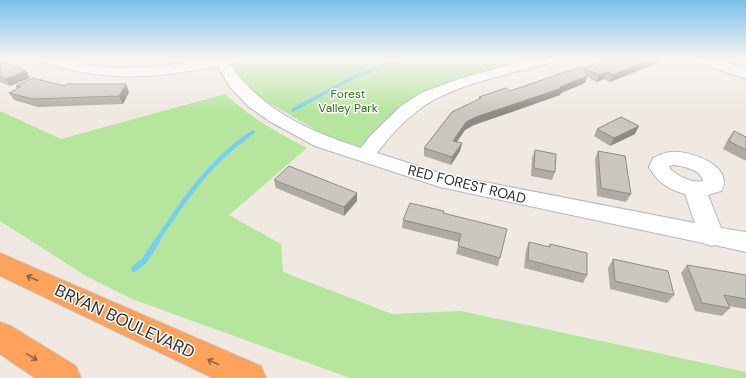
<svg xmlns="http://www.w3.org/2000/svg" width="746" height="378" font-family="'DM Sans',sans-serif">
	<style>
		.green { fill: #b6e59e }
		.lines { fill: none; stroke-linecap: round; stroke-linejoin: round }
		.stream-far2 { stroke: #75cff0; stroke-width: 3.5 }
		.stream-far1 { stroke: #75cff0; stroke-width: 4.5 }
		.stream { stroke: #75cff0; stroke-width: 6 }
		.minor-casing { stroke: #b4b7c1; stroke-width: 2 }
		.highway-casing { stroke: #c9c9c9; stroke-width: 2 }
		.minor { fill: #fff; fill-rule: evenodd }
		.highway { fill: #ffa35c; fill-rule: evenodd }
		.wall { fill: #afaba4 }
		.shaded-wall { fill: #8e8b86 }
		.building { fill: #cbc7bf; stroke: #8e8b86 }
		.oneway { stroke: #8c6343 }
		.labels { text-anchor: middle; stroke-width: 3; stroke-linejoin: round; paint-order: stroke }
		.far-park-label { font-size: 12px; fill: #2c6e1b; stroke: #fff }
		.street-label { font-size: 14px; fill: #2e2e2e; stroke: #fff }
		.near-street-label { font-size: 17px; fill: #2e2e2e; stroke: #fff }
	</style>
	<rect width="100%" height="100%" fill="#efe9e1"/>
	<path class="green" d="M 249,59 L 531,59 L 460,78 L 412,99 L 354,152 L 259,97 L 229,63 Z
		M 225,94 C 250,117 276,132 307,148 L 229,215 L 281,244 L 283,272 L 392,314 L 461,311 L 746,372 L 746,378 L 350,378 L 132,299 L 86,276 L 0,221 L 0,111 L 61,139 Z"/>
	<g class="lines">
		<path class="stream-far2" d="M 293,110 L 350,79 L 399,59
			M 244,138 L 253,132"/>
		<path class="stream-far1" d="M 156,242 C 182,203 207,165 246,137"/>
		<path class="stream" d="M 134,269 L 144,261 L 157,241"/>
		<defs>
			<path id="minor" d="M 40,59 L 63,59 L 93,66 L 116,68 L 163,66 L 208,59 L 240,59 L 238,62 L 230,64 C 261,110 310,132 361,148 L 370,136 L 401,106 L 421,93 L 459,79 L 531,59 L 556,59 L 554,62 C 517,72 465,82 432,101 C 411,113 392,133 377,153 L 443,174 L 695,223 L 685,194 C 668,189 658,183 649,167 L 653,158 C 658,156 665,152 671,152 C 689,150 736,166 721,191 L 708,195 L 721,228 L 746,232 L 746,252 L 715,245 L 712,246 L 703,243 L 440,187 L 315,146 L 269,121 L 248,106 L 230,87 L 217,66 C 154,79 104,82 42,62 ZM 674,165 C 683,166 702,170 703,181 C 690,183 680,177 670,169 L 669,166 Z
				M 697,59 L 719,59 L 746,69 L 746,79 L 699,62 Z"/>
			<path id="highway" d="M 0,253 L 261,366 L 266,378 L 213,378 L 0,276 Z
				M 0,322 L 11,326 L 76,366 L 81,378 L 35,378 L 0,354 Z"/>
		</defs>
		<use href="#minor" class="minor-casing"/>
		<use href="#highway" class="highway-casing"/>
		<use href="#minor" class="minor"/>
		<use href="#highway" class="highway"/>
	</g>
	<path class="wall" d="M 607,59 L 661,59 L 660,62 L 610,82 L 604,79 L 597,82 L 587,77 L 585,83 L 561,93 L 560,95 L 474,125 L 465,130 L 457,142 L 462,143 L 460,151 L 451,165 L 424,156 L 424,148 L 479,99 L 479,97 L 510,91 L 584,68 Z
		M 0,61 L 30,78 L 10,86 L 0,82 Z
		M 16,86 L 65,86 L 129,92 L 123,104 L 38,107 L 14,100 L 9,93 L 17,89 Z
		M 597,129 L 635,134 L 610,146 L 594,136 Z
		M 734,131 L 746,137 L 746,161 L 723,149 L 728,139 Z
		M 535,150 L 555,172 L 552,180 L 531,176 L 532,158 Z
		M 598,151 L 631,194 L 626,202 L 597,196 L 595,159 Z
		M 274,180 L 357,193 L 357,201 L 344,216 L 276,188 Z
		M 444,213 L 500,258 L 498,266 L 456,254 L 459,242 L 402,228 L 403,220 Z
		M 529,242 L 548,247 L 550,244 L 587,275 L 583,283 L 524,268 L 526,250 Z
		M 613,259 L 674,295 L 667,303 L 610,289 L 608,268 Z
		M 687,265 L 746,275 L 746,309 L 729,306 L 730,308 L 722,316 L 695,311 L 681,273 Z"/>
	<path class="shaded-wall" d="M 652,59 L 661,59 L 660,62 L 610,82 L 613,75 Z
		M 26,71 L 30,78 L 10,86 L 6,79 Z
		M 607,72 L 604,79 L 597,82 L 599,75 Z
		M 587,76 L 585,83 L 561,93 L 560,95 L 474,125 L 465,130 L 452,149 L 453,141 L 466,122 L 476,117 Z
		M 126,84 L 129,92 L 123,104 L 119,96 Z
		M 639,126 L 635,134 L 610,146 L 614,138 Z
		M 462,143 L 460,151 L 451,165 L 452,157 Z
		M 357,193 L 357,201 L 344,216 L 344,207 Z"/>
	<path class="building" d="M 607,59 L 652,59 L 613,75 L 607,72 L 599,75 L 584,68 Z
		M 0,61 L 26,71 L 6,79 L 0,77 Z
		M 583,66 L 587,76 L 560,87 L 562,88 L 476,117 L 466,122 L 453,141 L 462,143 L 452,157 L 424,148 L 452,112 L 481,98 L 479,97 L 506,88 L 510,91 Z
		M 33,78 L 65,86 L 67,84 L 126,84 L 119,96 L 33,99 L 9,93 L 21,87 L 16,86 Z
		M 621,117 L 639,126 L 614,138 L 597,129 Z
		M 734,131 L 746,137 L 746,150 L 729,141 Z
		M 535,150 L 556,154 L 555,172 L 534,168 Z
		M 598,151 L 625,156 L 631,194 L 601,188 Z
		M 289,166 L 357,193 L 344,207 L 274,180 Z
		M 410,203 L 444,211 L 443,213 L 507,229 L 500,258 L 458,246 L 461,234 L 403,220 Z
		M 529,242 L 550,247 L 550,244 L 587,253 L 587,275 L 528,260 Z
		M 613,259 L 668,271 L 674,295 L 615,281 Z
		M 687,265 L 746,275 L 746,299 L 724,295 L 730,308 L 702,303 Z"/>
	<defs><path id="oneway-shaft" d="M-6 0H5M1.5-3L5.5 0L1.5 3" fill="none" stroke-width="1.6" stroke-linecap="round" stroke-linejoin="round"/></defs>
	<g class="oneway">
		<use href="#oneway-shaft" transform="translate(32 278) rotate(-156)"/>
		<use href="#oneway-shaft" transform="translate(32 357) rotate(32)"/>
		<use href="#oneway-shaft" transform="translate(213 362) rotate(-155)"/>
	</g>
	<linearGradient id="sky" x2="0" y2="1"><stop stop-color="#7abfeb"/><stop offset="0.53" stop-color="#f8f5f2"/><stop offset="1" stop-color="#f8f5f2" stop-opacity="0"/></linearGradient>
	<rect width="746" height="112" fill="url(#sky)"/>
	<g class="labels">
		<g class="far-park-label">
			<text x="348" y="98">Forest<tspan x="348" dy="14">Valley Park</tspan></text>
		</g>
		<g class="street-label">
			<text transform="translate(467 184) rotate(14)" y="5">RED FOREST ROAD</text>
		</g>
		<g class="near-street-label">
			<text transform="translate(125 321) rotate(25)" y="6">BRYAN BOULEVARD</text>
		</g>
	</g>
</svg>
